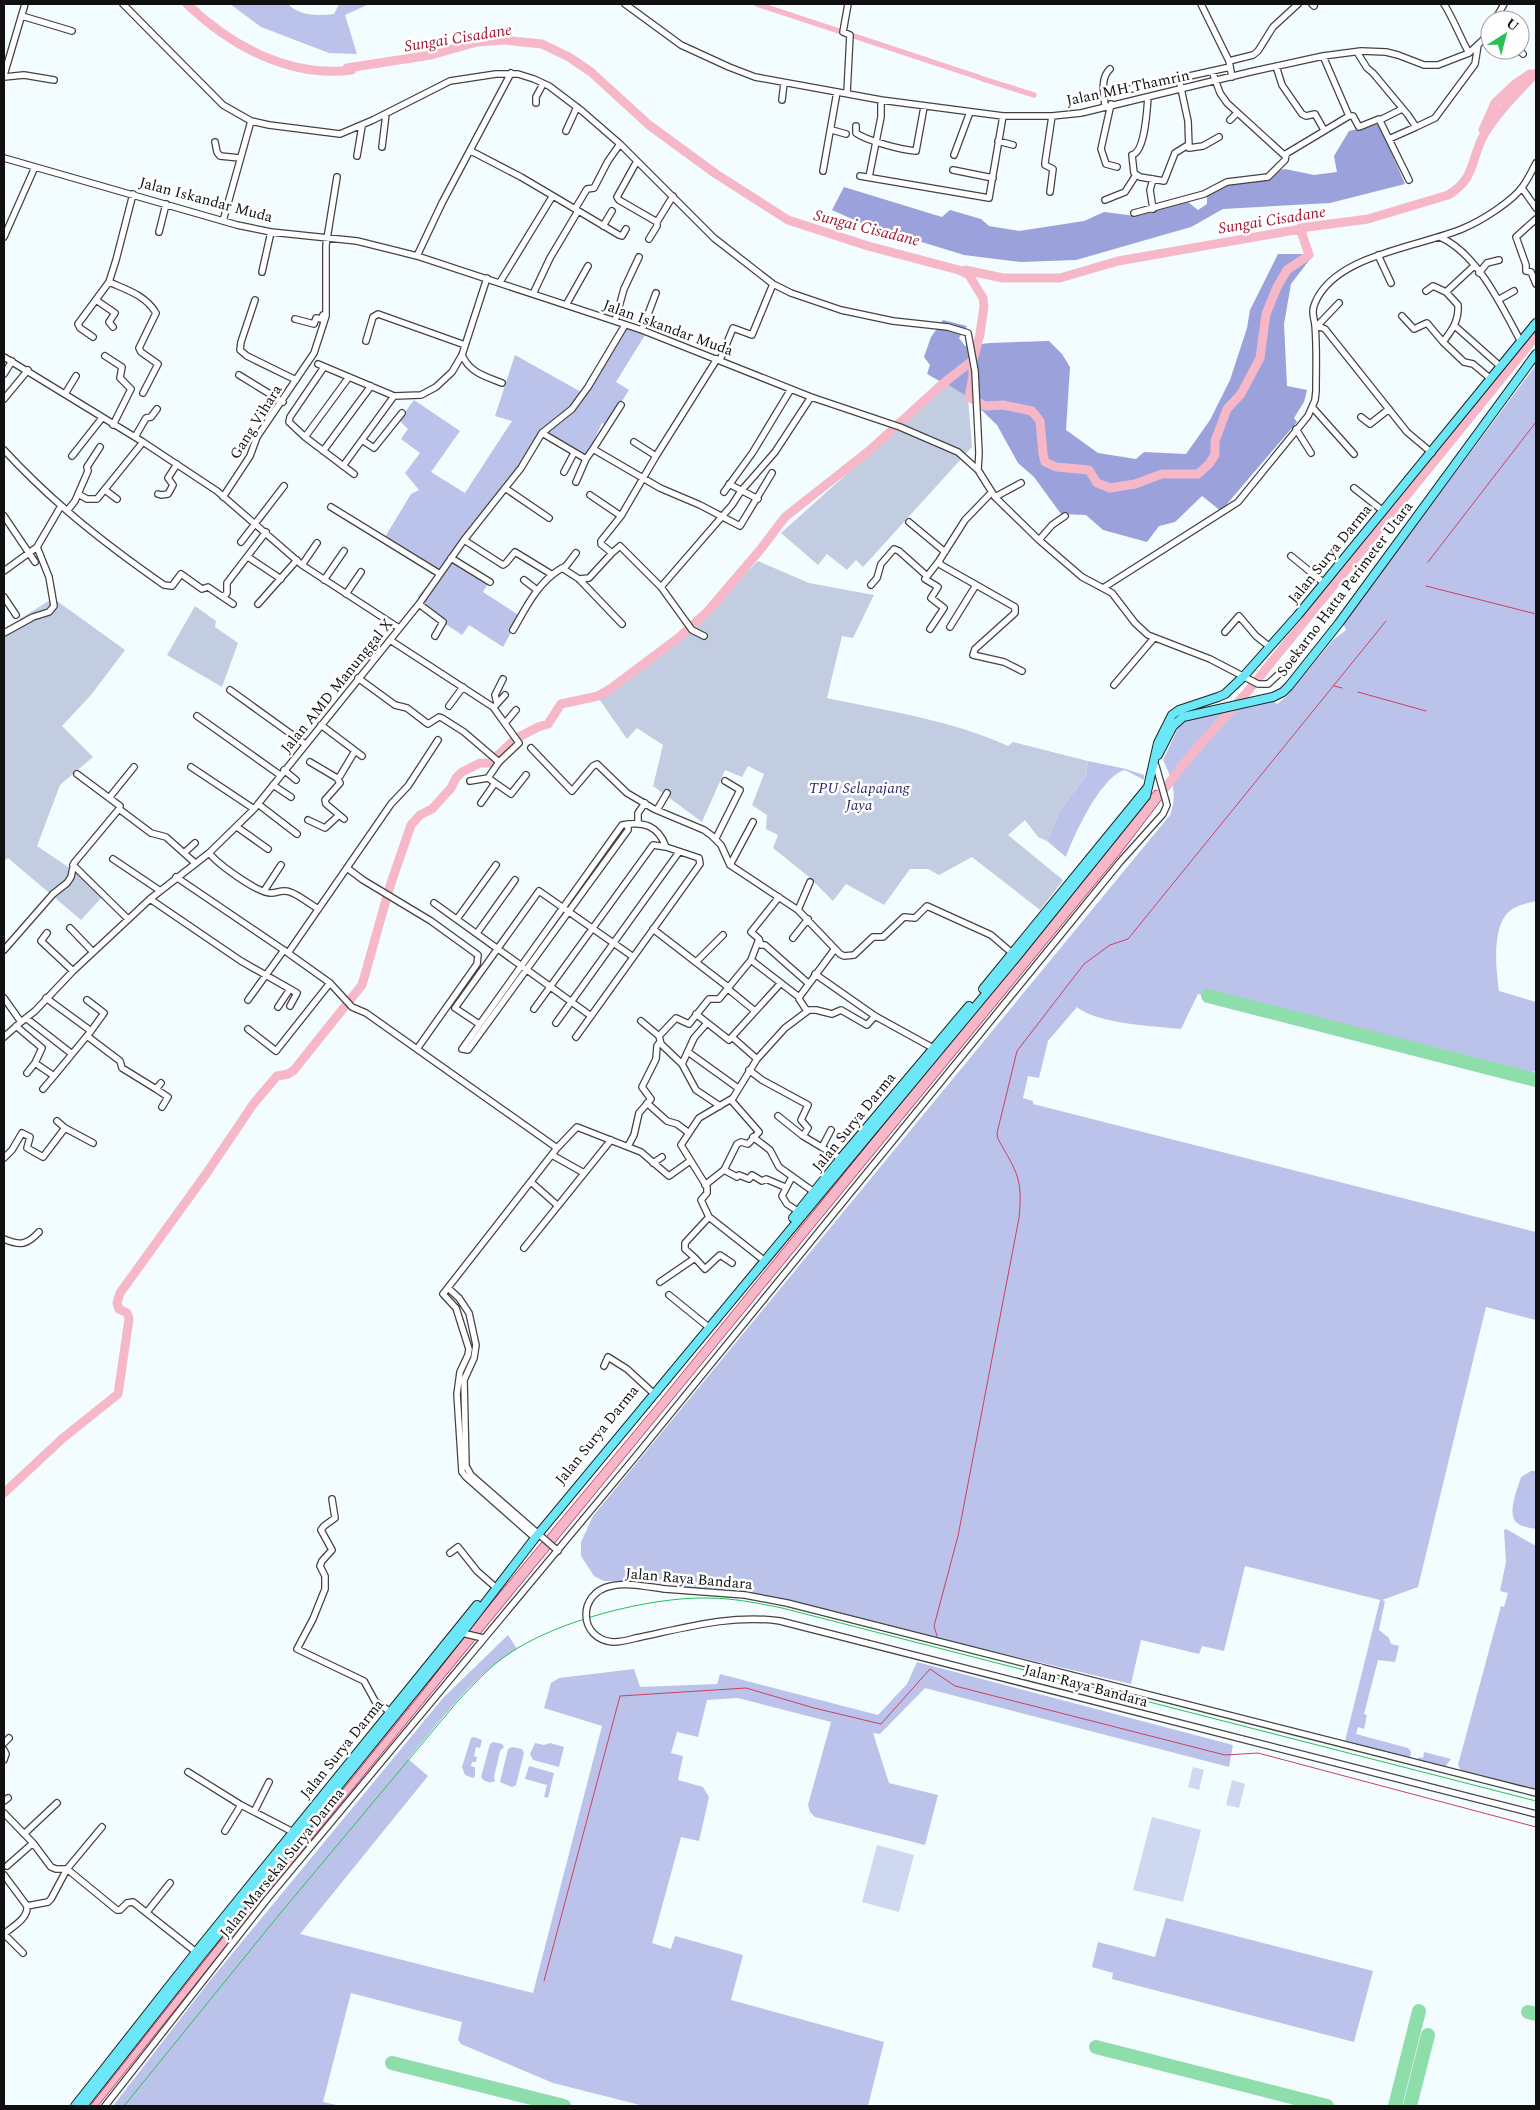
<svg xmlns="http://www.w3.org/2000/svg" width="1540" height="2110" font-family="Spectral,serif">
<rect width="100%" height="100%" fill="#f3fdff"/>
<path fill="#bcc3ea" d="M230,4H288C299,16 318,16 334,14L339,4H369L345,15L357,54L329,53L261,27Z
M623,327L645,335L616,382L629,390L607,425L602,423L585,459L544,435L519,475L454,559L489,582L483,592L520,616L503,647L469,625L462,635L419,606L418,596L435,576L384,544L385,537L411,494L419,490L405,473L420,453L401,439L408,429L399,420L414,400L460,431L431,472L465,493L512,421L495,416L515,355L583,393Z
M1536,365V901C1528,903 1517,905 1511,910C1491,924 1496,970 1499,991L1536,1002V1071L1521,1074L1512,1073L1198,994L1181,1029C1154,1026 1097,1024 1077,1007L1048,1041L1039,1078L1028,1076L1023,1098L1033,1101V1104L1536,1232V1320L1486,1307L1418,1587L1382,1600L1385,1601L1379,1630L1389,1638L1391,1644L1399,1646L1395,1662L1378,1660L1364,1714L1367,1715L1364,1729L1358,1727L1356,1734L1408,1748L1411,1752L1410,1758L1345,1741L1380,1600L1245,1566L1224,1651L1202,1646L1199,1654L1141,1640L1131,1684L754,1595L681,1587L680,1585L631,1581H604L594,1576L581,1556V1542L593,1516L1170,815C1178,794 1172,779 1163,760L1183,718L1273,701L1277,704L1286,697L1333,640L1346,630L1343,623Z
M1088,761L1126,769L1144,775V780L1125,770C1101,776 1074,835 1066,857L1047,841L1059,812L1086,775Z
M1531,1471H1536V1529C1530,1528 1522,1527 1517,1523C1506,1514 1518,1488 1521,1477Z
M1506,1529L1536,1546V1790L1461,1771L1458,1765L1501,1606L1504,1607L1508,1593L1500,1591L1506,1562L1504,1530Z
M508,1635L517,1649C473,1674 441,1721 408,1759L428,1776L300,1934L533,1993L602,1726L544,1708L551,1683L559,1678L634,1669L640,1687L717,1684L720,1674L878,1715L907,1684L917,1662L1233,1745L1229,1767L925,1688L880,1734L873,1733L889,1783L938,1795L925,1845L815,1817L810,1812L808,1805L831,1722L738,1698L707,1700L698,1737L677,1732L671,1753L683,1756L678,1780L703,1787L709,1797L699,1841L681,1837L652,1943L671,1949L675,1936L743,1955L731,2000L884,2042L868,2106H644L553,2083L461,2044L458,2040L462,2022L351,1993L323,2102L341,2106H113L208,1983L443,1698Z
M474,1737L482,1740L480,1748L476,1747L474,1756L477,1757L476,1762H472L471,1766L475,1767V1776L473,1778L465,1775L462,1767L471,1738Z
M493,1742L502,1744L504,1747L500,1751L494,1777L495,1781C490,1784 483,1781 481,1777L490,1744Z
M535,1743L544,1745L550,1743L564,1747L559,1767L533,1760L530,1754Z
M512,1747L522,1749L524,1753L516,1785L512,1787L500,1782L508,1749Z
M1424,1752L1451,1759L1445,1767L1418,1760L1419,1757L1423,1758Z
M529,1766L554,1773L548,1798L544,1797L547,1785L525,1779Z
M1166,1918L1373,1971L1354,2042L1112,1979L1113,1973L1092,1967L1098,1942L1155,1957Z"/>
<path fill="#9ba1da" d="M1379,124L1405,184L1330,203L1223,209L1191,227L1076,260L1021,262L964,255L863,224L832,210L844,187L942,217L950,210L981,219L989,226L1019,231L1084,221L1104,212L1136,216L1188,202L1198,210L1207,204V193L1238,180L1285,169L1314,175L1337,172L1334,156L1349,131Z
M1278,254H1314L1291,284L1284,324L1287,386L1307,390L1304,402L1294,418L1297,422L1221,511L1202,496L1175,522L1159,526L1147,542L1103,530L1086,515L1061,514L1034,477L1018,463L997,425L968,397L927,374L930,365L924,357L931,337L943,320L967,326L959,338L965,346L990,343L1049,341L1062,354L1070,367L1066,430L1098,453L1136,459L1144,452L1186,454L1210,420L1230,380L1247,328L1250,310Z"/>
<path fill="#c3cde2" d="M947,384L968,397L972,447L863,567L856,560L847,570L827,554L818,565L781,533Z
M758,561L809,583L874,595L853,638L842,636L827,698C888,711 951,720 1008,746L1013,742L1088,761L1086,775L1059,812L1047,841L1038,837L1025,820L1008,835L1063,880L1040,910L972,857L939,875L928,869H910L884,905L846,884L833,901L809,877L773,848L778,835L766,829L767,815L752,805L764,774L748,766L742,777L725,770L702,822L653,786L663,745L637,728L627,739L599,699L641,671L703,616Z
M50,600L57,601L125,650L91,695L62,726L93,757L60,785L37,846L77,873L102,897L81,920L8,858L4,861V629Z
M195,606L216,621L215,627L238,643L222,687L167,655Z"/>
<path fill="#ced8f1" d="M1193,1767L1204,1770L1199,1790L1188,1787Z
M1232,1780L1245,1784L1239,1808L1226,1805Z
M1152,1817L1201,1830L1183,1902L1133,1890Z
M877,1845L914,1855L899,1912L862,1902Z"/>
<path fill="#f6b8c8" stroke="#cd3f61" d="M1155,790L1161,792L1162,799L1120,854L315,1835L98,2106H90L216,1946L417,1698L482,1614L662,1398Z"/>
<g fill="none" stroke-linecap="round" stroke-linejoin="round">
<path stroke="#cd3f61" stroke-width="1" d="M1428,562L1536,422
M1426,586L1536,614
M1334,686L1342,688
M1358,692L1426,711
M937,1636L934,1626L958,1536L1019,1218C1023,1178 1017,1173 998,1139L997,1133L1017,1051L1084,964L1110,945L1128,939L1386,621
M544,1981L620,1696L746,1688L814,1708L881,1724L930,1669L955,1686L1225,1755L1258,1753L1536,1827"/>
<path stroke="#f6b8c8" stroke-width="5.5" d="M757,4L981,78
M983,79L1034,95"/>
<path stroke="#f6b8c8" stroke-width="9" d="M187,4C231,46 289,78 352,70
M347,68L431,55L477,42L504,40L542,44L569,57L591,72L649,125L716,174L788,220L868,246L959,270L969,275L983,298L984,306L980,334L973,360V377L969,397L985,406L1003,405L1032,411L1040,421L1043,454L1045,462L1056,467L1089,470L1097,483L1110,488L1135,484L1162,474H1198L1209,464L1215,455V441L1227,409L1241,394L1260,358L1266,314L1277,287L1287,270L1309,255L1300,228L1368,219L1448,195C1477,178 1470,158 1485,133C1498,111 1519,91 1536,73
M1483,130L1495,103L1515,84L1530,74
M965,270L1003,278H1060L1118,261L1306,228
M1159,796L1190,756L1248,691L1536,336
M4,1493L63,1438L118,1394L129,1319L127,1313L119,1309L117,1303L120,1293L206,1174L254,1103L277,1076L288,1074L294,1070L362,985L390,886L411,825L420,815L432,809L451,788L456,778L462,772L480,763H490L515,739L538,727L548,724L561,704L598,696L610,689L678,638L707,612L760,550L785,517L870,450L940,386L973,360"/>
<path stroke="#8edeab" stroke-width="14" d="M1208,996L1536,1080
M1528,2012L1536,2014
M1096,2047L1327,2106
M392,2063L564,2106
M1395,2106L1419,2011
M1410,2106L1428,2035"/>
<defs>
<path id="minor" d="M123,4L223,105L251,121L269,125L340,134L373,120L450,81L496,74H518L534,79L549,86L582,111L620,144L714,238L773,284L791,293L841,310L893,321L948,327L968,333L975,371L979,453L978,470
M625,4L681,45L729,67L755,77L881,100L1003,116H1052L1081,113L1250,72L1323,56L1361,51L1386,52L1398,55L1424,65H1438L1469,53L1483,40L1490,29
M1201,4L1229,61L1232,77
M1312,4L1314,6
M1444,4C1454,20 1460,37 1469,53
M22,16L72,31
M1495,20L1504,4
M1519,50L1523,54
M1357,52L1367,68L1373,73L1408,115L1416,127L1389,139
M1323,56L1349,116H1353L1359,127L1379,119L1409,180
M1229,61L1253,55L1258,51L1273,27L1298,4
M1276,66L1282,85L1302,114L1306,116L1315,114L1324,130
M1212,71L1220,93L1227,103L1284,155L1349,116
M4,75L25,4
M4,77L24,75L54,80
M1179,79L1188,121L1189,148L1203,146L1219,137
M847,93L850,35L843,32L848,4
M1104,95L1230,67
M1148,97C1147,110 1145,152 1132,155L1134,173L1140,177L1164,181L1175,153L1188,145
M782,100L784,83
M536,103V97L543,84
M1111,104L1101,149L1106,164L1117,167
M1105,106C1104,94 1100,78 1110,69
M1230,120L1237,113
M1380,120L1402,109
M856,126V133C867,141 902,150 916,151L924,107
M1416,127L1435,118L1475,64L1478,45
M832,130L846,134
M566,131L577,107
M998,141L1013,145
M215,142L217,152L220,156L240,158
M382,147L386,114
M471,151L521,177L619,235L622,236L626,229
M954,155L970,112
M357,156L362,126
M4,158L237,225L271,232L357,241L417,256L642,330L811,397L900,427L958,452L978,470L995,497L1039,540L1082,577L1112,593L1135,623L1148,635L1210,659L1258,684H1268L1280,673
M637,161L617,197L619,200L657,222V226L649,239
M953,170L993,178
M823,171L837,92
M860,176L989,198L1003,116
M869,177L881,117V100
M1153,179L1150,190L1153,209
M1522,188L1536,208
M1050,192L1053,169L1045,165V163L1052,116
M1105,200L1125,192L1136,175
M575,209L587,189L594,188L608,161L620,144
M1134,213L1204,194L1227,182L1268,177L1285,160L1286,155
M1536,219L1516,237L1526,265V271L1531,272L1536,284
M223,221L251,121
M657,222L673,196
M603,226L612,211
M159,232L166,204
M4,237L35,167
M1440,237C1478,254 1502,307 1521,342
M1378,255L1391,283
M417,256L442,203L511,73
M262,272L271,232
M1479,273L1487,263L1499,260
M109,282C127,290 145,295 156,313L139,348L141,352L158,364L143,393
M500,282L552,197
M1426,291L1433,286L1446,292L1474,266
M1446,292L1458,305C1459,321 1452,330 1443,342L1464,362L1473,364L1491,379
M533,294L550,258L578,211
M96,300L115,313L109,322L113,327
M255,300L241,342L240,350L247,356L296,380
M1498,300L1514,291
M566,305L588,266
M1402,316L1414,329L1427,323L1443,342
M295,319L314,324L316,318L322,319L323,315
M615,321L624,289L639,257
M1315,325L1325,329L1407,432L1432,453
M1318,325L1339,303
M1455,326L1501,367
M642,330L656,293
M93,337L80,328L78,324L109,282L116,260L133,194
M366,341L373,317L378,314L465,345
M462,355C470,373 485,376 502,383
M105,356L122,367L120,378L131,389L113,425
M4,357L143,442L217,491L302,565L399,628
M720,360L733,328L752,335L773,284
M318,364L394,396L421,395L436,387L452,372L462,355L487,278
M324,367L290,417L289,422L305,437L354,474
M4,374L12,361
M239,375L283,402
M65,394L76,376
M4,399L28,370
M1313,408L1354,454
M1361,417L1370,424L1389,409
M1296,429L1311,453
M542,433L586,459L593,449L660,488L700,505L740,526L772,473
M135,437L146,418L151,417L157,409
M305,437L349,377
M362,440L374,448L402,413
M634,442L656,456
M593,449L621,405
M4,450C54,504 104,543 164,585L172,586L181,574L202,589L208,587L233,604
M323,451L371,386
M72,456L102,418
M343,466L394,396
M564,472L574,453
M576,482L586,459
M729,484L758,499
M505,488L549,518
M1354,488L1383,511
M105,490L117,499
M724,492L753,452L791,389
M991,493L965,520L939,561L941,565L1015,607V613L975,649L973,655L1004,662L1022,671
M78,494L87,499H97L143,442
M158,494L161,495L168,494L173,485L168,478L177,464
M590,495L621,516
M223,497L250,456L257,437L314,353L326,316V245L337,177
M995,497L1021,483
M331,507L440,574
M67,511L75,501L88,471L87,467L100,447
M4,516L35,562
M909,522L945,552
M464,540L503,565L506,563L515,552L551,574
M1039,540L1052,525L1065,516
M241,542L284,486
M612,553L620,546L661,587L692,630L704,636
M1291,556L1324,583
M248,557L281,579
M451,558L490,582
M302,565L317,543
M562,568L566,566L576,553
M4,571L37,547L61,506
M579,579L589,578L612,553L601,544V541L621,516L656,456L717,359
M324,580L344,551
M524,580L537,590
M871,585L877,578L881,564L894,549L899,551L927,576
M661,587L732,505L741,491L775,452L811,397
M1103,588L1238,502L1308,416L1315,400L1316,391C1316,369 1317,347 1315,325C1314,317 1311,312 1315,303C1335,254 1421,247 1464,228C1481,221 1513,201 1523,186C1528,179 1532,171 1536,163
M346,594L361,572
M4,597L16,615
M223,597L227,593V583L266,532
M258,604L297,560
M419,604L443,622L435,636
M950,627L976,585
M930,629L944,608L931,598L938,587L925,579L939,561
M513,630C527,606 538,582 562,568L579,579L622,624
M1225,632L1239,616L1256,636L1270,647
M4,633L33,617L49,612L54,606L49,577L37,547
M358,678L395,705L407,708L428,724L439,717L442,718L464,732L499,762L519,743L493,707L390,640
M1114,685L1154,638
M230,690L305,744
M497,703L495,695L503,679
M449,706L463,687
M495,706L505,695
M197,716L280,775
M506,722L516,710
M321,725L362,756
M531,748L572,791L593,766L597,764L627,793L654,809L704,830L711,835L721,845L730,865L798,910L840,954L844,956L854,955L873,937H883L904,917L915,918L927,906L991,935L1012,953
M310,762L337,778L340,776L355,751
M191,767L254,809
M284,770L296,780
M77,774L120,806L119,809L151,833L166,837L195,863
M337,778L340,783L325,800L326,804L344,819
M488,778L499,762
M470,781L488,778L511,794L526,775
M273,785L291,797
M109,798L134,767
M481,803L495,783
M258,804L297,834
M657,810L667,793
M308,820L325,828L338,816
M638,823V813L645,803
M628,824V830L468,1050L462,1049L622,825C643,821 658,825 666,847
M237,827L268,849
M716,838L740,790L725,781
M185,852L195,843
M209,853C218,864 257,893 271,893C278,893 282,889 290,892C299,895 308,903 317,908
M113,859L159,890
M73,865L128,919
M730,865L753,822
M347,868L363,880L431,921L478,955L477,964L417,1049
M176,877L288,953L330,983L352,1007L366,1013L557,1148
M264,891L281,865
M150,899L241,961L297,993L290,1006
M434,903L591,1016
M798,910L810,882
M457,919L496,865
M70,928L93,952
M653,929L728,987
M47,933L41,941L73,971
M477,933L515,880
M793,938L808,919
M759,939L751,932L779,897
M4,950L53,894L67,883L71,877L74,863L119,809
M288,953L391,804L408,786L438,740
M751,960L799,997
M697,961L723,935
M815,974L875,1016L933,1048
M727,988L755,1011
M4,998L21,1022L4,1037
M46,998L91,1031L54,1076
M87,1000L104,1013L91,1031
M248,1000L284,950
M278,1007L290,989
M534,1009L653,845L666,847L699,858L700,864L576,1037
M807,1011L799,999L800,996L834,950
M696,1014L729,1040L780,984
M26,1018L72,1054
M641,1021L659,1036
M21,1022L35,1011L73,971L150,899L209,853L254,809L419,604L464,540L521,468L542,433L572,409L588,387L625,325
M556,1023L679,852
M479,1024L455,1008L539,891L632,956
M16,1026L42,1048L35,1063L27,1073
M248,1029L276,1051L330,983
M87,1036L120,1061L122,1068L156,1089L161,1083
M732,1037L757,1059
M688,1052L738,1088
M35,1063L54,1076L43,1089
M682,1064L694,1038L707,1023
M749,1070L762,1080L808,1105L801,1120L808,1128L803,1136
M156,1089L168,1097L162,1107
M647,1103L667,1121L677,1124L689,1133
M720,1106L696,1090L682,1064L661,1044L659,1036L676,1018L689,1024L709,999H719L751,960L759,939L761,945H765L808,983
M778,1116L803,1136L843,1160
M57,1121L65,1128L93,1143
M753,1137L770,1150L779,1167L814,1192
M628,1146L634,1135L639,1113L651,1099L642,1087L656,1059L657,1046L660,1042
M822,1147L831,1130
M552,1155L584,1173
M4,1158L12,1150L22,1133L30,1137L27,1148L43,1157L65,1128
M653,1163L662,1157
M724,1170L737,1177L739,1175L749,1179L752,1175L762,1181L766,1179L785,1187
M792,1177L782,1196L787,1204L799,1212
M531,1182L557,1205
M705,1185L724,1170L737,1144L741,1142L748,1144L759,1132L731,1100
M709,1217L761,1258
M4,1239C20,1246 27,1245 39,1232
M524,1248L611,1140
M695,1258L705,1269L720,1255L732,1263
M660,1282L695,1258L685,1249V1243L709,1217L701,1200L707,1193V1187L681,1145L699,1118L733,1098L757,1059L785,1028L809,1010H816L832,1014L841,1010L867,1025L875,1016
M448,1288L459,1298L469,1313L476,1345L474,1358L464,1380L466,1466L471,1475L558,1551
M669,1295L706,1325
M604,1366L608,1357L627,1369L651,1391
M332,1499L335,1518L324,1526L321,1530L332,1550L322,1561L320,1566L325,1576V1589L313,1619L297,1649L364,1681L375,1701L389,1711
M535,1538L466,1477L462,1472L457,1394L460,1372L468,1355L469,1349L456,1308L443,1294L557,1148L577,1127L641,1152L669,1176L690,1161
M450,1553L458,1547L477,1571L493,1585
M665,1589L745,1595L787,1603L1536,1793
M462,1633L483,1638
M636,1638C684,1628 731,1614 780,1621L1536,1814
M4,1743L9,1738
M4,1750L6,1754L4,1760
M188,1772L241,1805
M4,1801L8,1798
M255,1810L269,1782
M4,1813L33,1843L51,1867L56,1869H67
M225,1831L241,1805L293,1832
M24,1834L57,1803
M7,1866L33,1843
M67,1869L117,1910H120L127,1903L133,1902L196,1952
M4,1875L27,1906C28,1919 13,1926 4,1934
M27,1906L48,1902L51,1899L67,1869L102,1827
M147,1912L170,1883
M4,1934L23,1953
M105,2106L268,1898L636,1456L1120,862L1163,814L1167,805L1156,766"/>
<path id="major" d="M1158,755L1173,726L1183,717L1273,697L1283,692L1289,686L1339,623L1536,354
M983,989L1148,787
M793,1218L841,1158L969,1006
M75,2106L196,1952L477,1605
M83,2106L201,1956L462,1633L535,1538L1019,954L1146,796L1158,743L1172,715L1179,710L1218,697L1225,694L1243,677L1298,615L1536,323"/>
</defs>
<use href="#minor" stroke="#434343" stroke-width="8"/>
<use href="#major" stroke="#212121" stroke-width="10"/>
<use href="#minor" stroke="#fff" stroke-width="5.5"/>
<use href="#major" stroke="#6be7f7" stroke-width="8"/>
<path stroke="#28c057" stroke-width="1" d="M124,2106L278,1916L457,1702C473,1685 488,1668 507,1655C555,1621 649,1597 707,1598C733,1598 757,1603 782,1608L1536,1801"/>
<defs>
<path id="minor-bridge" d="M636,1638C629,1640 621,1642 613,1642C578,1639 577,1593 611,1586C627,1582 648,1587 665,1589"/>
</defs>
<use href="#minor-bridge" stroke="#434343" stroke-width="8" stroke-linecap="butt"/>
<use href="#minor-bridge" stroke="#fff" stroke-width="5.5"/>
</g>
<g text-anchor="middle" dominant-baseline="central" stroke-width="5" stroke-linejoin="round" paint-order="stroke">
<g font-size="15" fill="#101010" stroke="#fff">
<text transform="translate(1128 88) rotate(-12)">Jalan MH Thamrin</text>
<text transform="translate(206 200) rotate(15)">Jalan Iskandar Muda</text>
<text transform="translate(668 328) rotate(20)">Jalan Iskandar Muda</text>
<text transform="translate(256 422) rotate(-58)">Gang Vihara</text>
<text transform="translate(1330 554) rotate(-51)">Jalan Surya Darma</text>
<text transform="translate(1345 589) rotate(-53)">Soekarno Hatta Perimeter Utara</text>
<text transform="translate(337 686) rotate(-51)">Jalan AMD Manunggal X</text>
<text transform="translate(854 1122) rotate(-51)">Jalan Surya Darma</text>
<text transform="translate(597 1435) rotate(-51)">Jalan Surya Darma</text>
<text transform="translate(689 1579) rotate(5)">Jalan Raya Bandara</text>
<text transform="translate(1086 1686) rotate(15)">Jalan Raya Bandara</text>
<text transform="translate(342 1749) rotate(-51)">Jalan Surya Darma</text>
<text transform="translate(282 1863) rotate(-51)">Jalan Marsekal Surya Darma</text>
</g>
<g font-size="15" font-style="italic" fill="#2a1f68" stroke="#fff">
<text x="859" y="788">TPU Selapajang<tspan x="859" dy="17">Jaya</tspan></text>
</g>
<g font-size="16" font-style="italic" fill="#a21935" stroke="#fff">
<text transform="translate(458 38) rotate(-9)">Sungai Cisadane</text>
<text transform="translate(1272 220) rotate(-9)">Sungai Cisadane</text>
<text transform="translate(867 228) rotate(14)">Sungai Cisadane</text>
</g>
</g>
<rect width="1540" height="2110" fill="none" stroke="#101010" stroke-width="10"/>
<g transform="translate(1505 35) rotate(36)"><circle r="24" fill="#ffffff" stroke="#9f9f9f"/>
<path d="M0-4L9 19L0 12L-9 19Z" fill="#28c057"/>
<text y="-8" font-size="14" font-weight="bold" text-anchor="middle" fill="#101010">U</text>
</g>
</svg>
